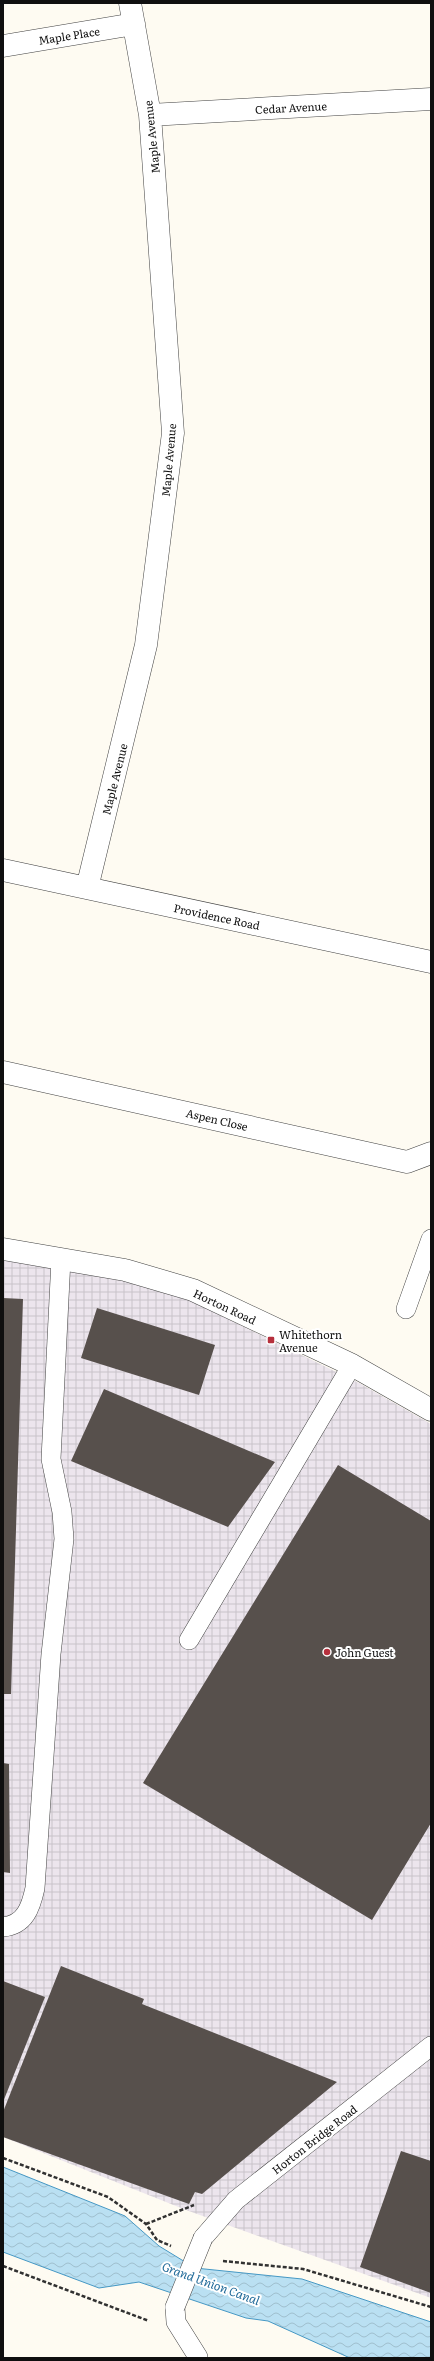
<svg xmlns="http://www.w3.org/2000/svg" width="434" height="2361" font-family="Literata,serif">
<defs>
<pattern id="industrial-grid" width="8" height="8" patternUnits="userSpaceOnUse"><rect width="8" height="8" fill="#ece5ed"/><path d="M0 4h8M4 0v8" fill="none" stroke="#c9c3ca"/></pattern>
<pattern id="water-waves" width="16" height="10" patternUnits="userSpaceOnUse"><rect width="16" height="10" fill="#bae0f2"/><path d="M0 5q4-4 8 0t8 0" fill="none" stroke="#9fbfce"/></pattern>
</defs>
<rect width="100%" height="100%" fill="#fefbf2"/>
<path fill="url(#industrial-grid)" d="M3,1256L80,1268L187,1299L359,1383L431,1424V2298L186,2210L3,2137Z"/>
<path fill="url(#water-waves)" stroke="#4698c4" d="M3,2167L125,2216L159,2246L195,2268L302,2279L431,2322V2358H350L268,2321L246,2318L139,2282L99,2288L3,2252Z"/>
<path fill="#57504c" d="M3,1298L23,1299L11,1694H3Z
M97,1308L215,1345L199,1395L81,1358Z
M104,1389L275,1462L228,1527L71,1461Z
M338,1465L431,1521V1823L372,1920L143,1783Z
M3,1763L9,1764L10,1873L3,1872Z
M61,1966L144,1999L142,2004L337,2082L202,2194L195,2192L189,2204L3,2137V2112Z
M3,1981L45,1997L3,2102Z
M401,2151L431,2161V2293L360,2267Z"/>
<g fill="none" stroke-linecap="round" stroke-linejoin="round">
<defs>
<path id="service" d="M406,1309L431,1239
M189,1640L352,1365
M3,1927C25,1925 31,1907 35,1888L51,1654L64,1539L62,1512L51,1459L61,1259
M203,2238L236,2200L431,2046
M175,2307L176,2322L198,2357"/>
<path id="minor" d="M3,46L134,24
M150,115L431,99
M3,870L431,962
M87,888L146,645L173,433L150,115L130,3
M3,1072L407,1162L431,1153"/>
<path id="tertiary" d="M3,1249L125,1270L193,1290L352,1365L431,1410"/>
</defs>
<use href="#service" stroke="#424242" stroke-width="20"/>
<use href="#minor" stroke="#424242" stroke-width="23"/>
<use href="#tertiary" stroke="#424242" stroke-width="23"/>
<path stroke="#313131" stroke-width="2.5" stroke-dasharray="4 2" stroke-linecap="butt" d="M3,2158L108,2197L146,2224L157,2240L171,2246
M146,2224L194,2205
M223,2261L303,2269L431,2307
M3,2266L149,2321"/>
<use href="#service" stroke="#fff" stroke-width="19"/>
<use href="#minor" stroke="#fff" stroke-width="22"/>
<use href="#tertiary" stroke="#fff" stroke-width="22"/>
<defs>
<path id="service-bridge" d="M175,2307L203,2238"/>
</defs>
<use href="#service-bridge" stroke="#424242" stroke-width="20" stroke-linecap="butt"/>
<use href="#service-bridge" stroke="#fff" stroke-width="19"/>
</g>
<g fill="#b6303d" stroke="#fff" stroke-width="1.5">
<rect x="267" y="1336" width="8" height="8" rx="2"/>
<circle cx="327" cy="1652" r="4"/>
</g>
<g text-anchor="middle" dominant-baseline="central" stroke-width="4" stroke-linejoin="round" paint-order="stroke">
<g font-size="11" fill="#0f0f0f" stroke="#fff">
<text transform="translate(69 35) rotate(-9)">Maple Place</text>
<text transform="translate(291 107) rotate(-3)">Cedar Avenue</text>
<text transform="translate(151 137) rotate(-96)">Maple Avenue</text>
<text transform="translate(168 460) rotate(-85)">Maple Avenue</text>
<text transform="translate(114 779) rotate(-76)">Maple Avenue</text>
<text transform="translate(217 916) rotate(12)">Providence Road</text>
<text transform="translate(217 1119) rotate(13)">Aspen Close</text>
<text transform="translate(225 1306) rotate(25)">Horton Road</text>
<text transform="translate(314 2139) rotate(-38)">Horton Bridge Road</text>
</g>
<g font-size="11" fill="#0f0f0f" stroke="#fff" text-anchor="start">
<text x="279" y="1334">Whitethorn<tspan x="279" dy="13">Avenue</tspan></text>
<text x="335" y="1652">John Guest</text>
</g>
<g font-size="12" font-style="italic" fill="#206a99" stroke="#fff">
<text transform="translate(211 2283) rotate(20)">Grand Union Canal</text>
</g>
</g>
<rect width="434" height="2361" fill="none" stroke="#0f0f0f" stroke-width="8"/>
</svg>
